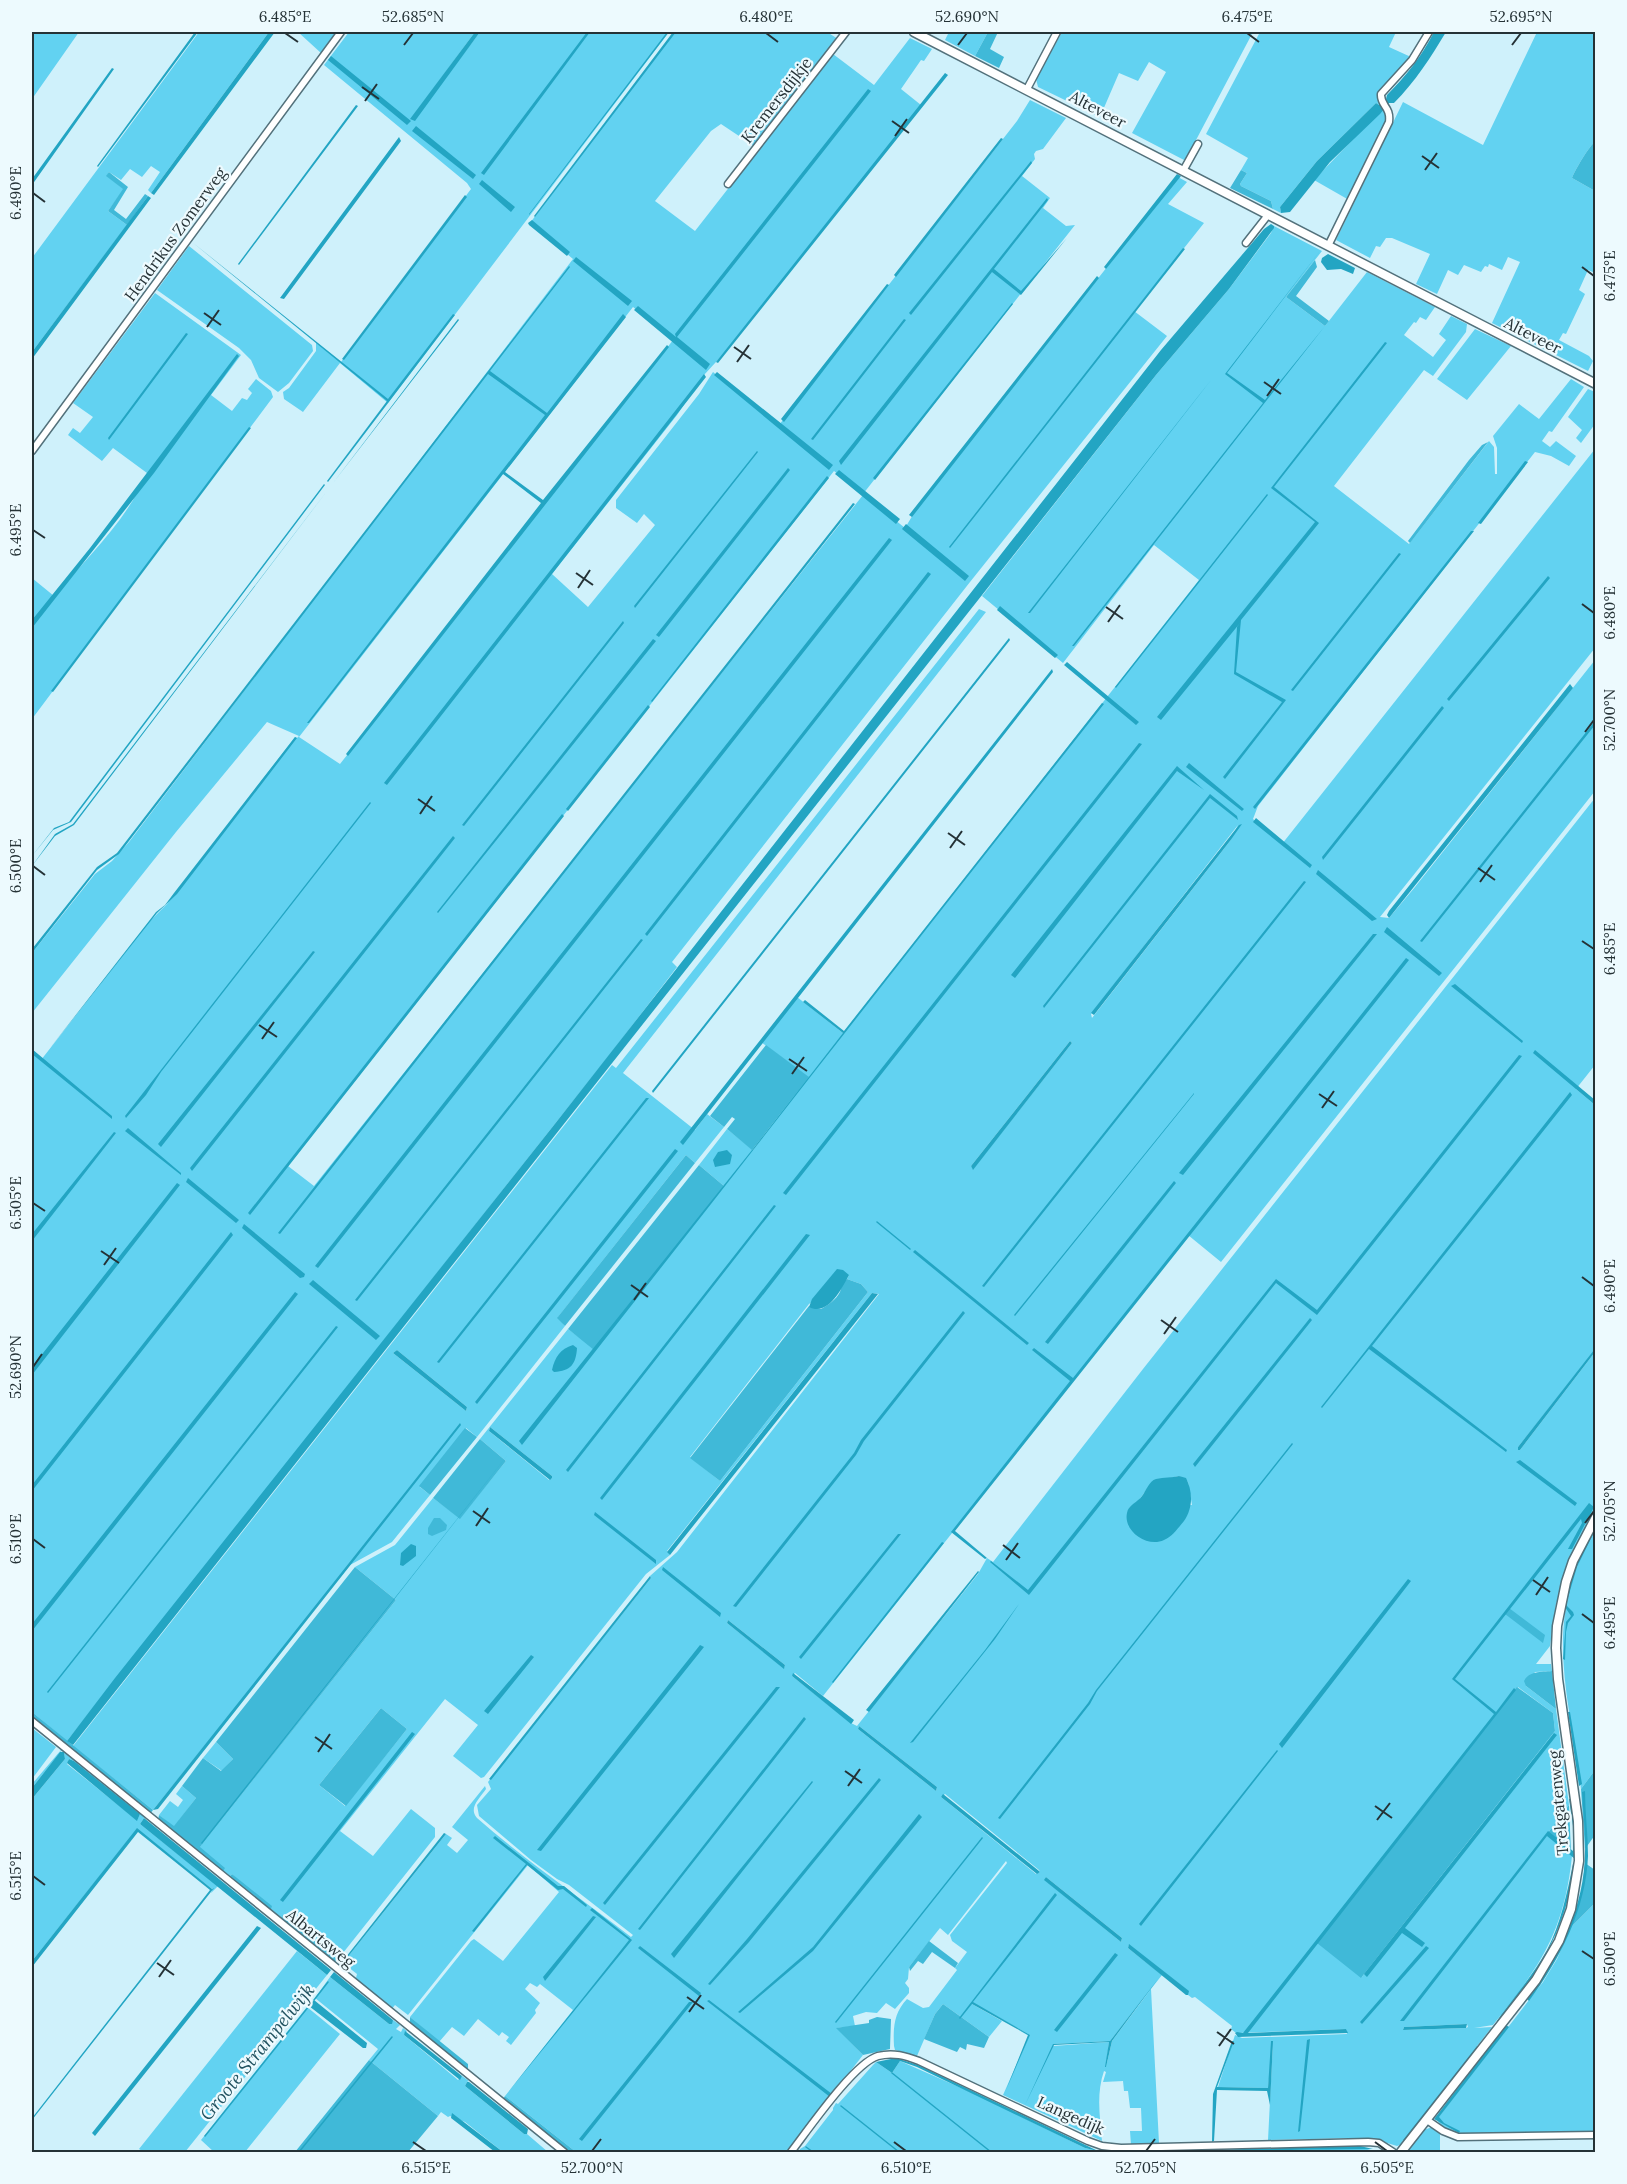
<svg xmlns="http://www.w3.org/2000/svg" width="1627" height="2184" font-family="Lora,serif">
<rect width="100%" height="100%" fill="#cff1fb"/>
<path fill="#62d2f1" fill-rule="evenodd" d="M32,32H79L32,99Z
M199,32H269L151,193L148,190L160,172L151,166L142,177L130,169L121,180L109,172L107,176L124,189L108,211L127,225L32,352V258Z
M298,32H337L321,53Z
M349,32H475L411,119L424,106L480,32H669L388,403L340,363L303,412L284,399L283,392L289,388L316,351V342L341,362L471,189L467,183L324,65Z
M674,32H827L838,39L754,146L721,124L711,131L655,201L695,231L833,54L874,85L910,38L932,49L924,61L921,60L901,89L921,105L727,350L704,375L677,415L552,574L588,607L655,525L644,514L637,523L616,508V500L699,394L713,372L779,425L1017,121L1030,100L1066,118L1043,149L1036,151L1034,154L1035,159L1022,176L1050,198L1043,208L1066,226L1075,225L863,494L905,528L917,508L1178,177L1187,182L1168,204L1204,223L1134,311L1167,336L970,582L672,962L677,967L611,1053L67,1741L32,1712V1052L41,1060L149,922L167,904L295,737L297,738L299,736L267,722L176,832L32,1013V953L95,874L112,861L129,842L573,259L530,223ZM633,307L673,340L654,365L340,764L299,737ZM834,471L863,495L314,1186L288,1166Z
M949,32H988L975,56L945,40Z
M1062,32H1253L1186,159L1184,160L1132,133L1166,72L1149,62L1138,81L1119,73L1100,117L1038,87L1036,79Z
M1260,32H1396L1389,47L1411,57L1380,93L1378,99L1381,104L1379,105L1376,103L1317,161L1280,207L1281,213L1273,209L1271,201L1241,186L1240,184L1247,173L1241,170L1248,158L1206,134Z
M1537,32H1595V142C1589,146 1575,170 1572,178L1595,191V273L1588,270L1579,290L1585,294L1566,334L1563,333L1559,340L1589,356L1593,361L1588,371L1492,323L1520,262L1508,257L1502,270L1489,264L1488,267L1485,266L1481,272L1464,265L1458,275L1448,270L1437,294L1416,284L1430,254L1392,238H1386L1380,247L1376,246L1370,258L1336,240L1403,102L1483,145Z
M1384,107L1386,111V124L1349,200L1314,180Z
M1274,226L1322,251L1286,297L1325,326L1367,272L1435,307L1426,320L1420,317L1416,323L1414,322L1404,335L1433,357L1446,340L1439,334L1451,316L1467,324L1466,332L1433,376L1424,370L1334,486L1409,544L1489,441L1494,447L1495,474H1497V448L1493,436L1519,404L1539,419L1571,379L1584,387L1552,432L1549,431L1542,441L1550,447L1556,441L1576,456L1569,466L1551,456L1535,452L1258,806L1253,819L1282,844L1595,449V648L1380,917L1389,918L1415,887L1595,660V791L1221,1262L1188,1235L823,1696L795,1673L792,1676L851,1723L857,1726L978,1574L987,1558L993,1562L1143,1369L1595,798V1065L1576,1089L1595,1105V1352L1594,1351L1518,1447V1450H1520L1595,1352V1513L1575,1547L1556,1604L1550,1646L1536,1664H1551L1552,1671L1535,1672L1526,1686L1556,1709L1569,1805L1547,1834L1572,1856C1564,1933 1540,1966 1493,2025L1474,2028L1492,2027L1400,2145L1397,2146L1374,2139L1354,2138L1268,2140L1273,2042L1268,2088L1218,2087L1235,2035L1242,2038L1347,2034L1346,2029L1236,2033L1231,2029L1232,2026L1195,1997L1192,1998L1188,1995V1991L1129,1945L1128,1948L1162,1975L1110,2041L1053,2044V2046L1109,2042L1106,2067L1112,2041L1151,1989L1159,2143L1131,2145L1130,2131H1142L1141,2108H1130L1128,2091H1124L1123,2081L1103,2082L1106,2072L1104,2071C1096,2094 1100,2117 1102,2141L1003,2095L1029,2036L1017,2029L1030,2035L973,2003L972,2004L1002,2021L989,2037L943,2004L935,2014L917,2056L895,2050L894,2046C893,2027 894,2013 907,1999L923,2008L929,2007L957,1970L955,1968L967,1952L952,1941L950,1935L1007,1863L1006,1861L948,1935L940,1928L909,1967L908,1979L905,1983L909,1988V1993L895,2009L886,2003L877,2013L866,2012L853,2016L855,2026L837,2028L863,2055L787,2152H576L505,2096L573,2010L540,1984L537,1987L530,1983L525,1989L540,2003L535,2010L536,2013L511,2045L506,2041L509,2037L502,2032L499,2036L478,2019L464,2036L452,2027L439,2042L410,2017L471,1941L474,1939L503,1961L559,1892L528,1865L408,2015L395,2005L391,2010L355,1982L357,1974L343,1963L446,1834L452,1838L447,1845L457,1853L468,1840L452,1827L485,1786L486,1789C480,1798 468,1808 477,1818C526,1861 580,1897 631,1937L633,1935L569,1885L557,1879L531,1860L479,1816L477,1805L491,1789L488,1782L651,1578L650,1576L677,1552L879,1294L872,1293L667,1551L670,1555L646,1574L484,1777L481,1778L453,1756L478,1725L445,1699L340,1831L373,1856L411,1809L435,1828V1837L339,1958L336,1960V1957L284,1915L280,1920L232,1874L228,1878L199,1848L396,1600L355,1567L395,1545L433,1498L460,1518L506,1461L480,1439L568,1329L580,1338L724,1186L699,1165L727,1129L753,1150L808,1077L761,1042L797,997L843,1033L1199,580L1154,545L1063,663L982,596L1156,375L1229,289L1271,233ZM1238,825L1230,841L1092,1018L1091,1014ZM1070,1041L1072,1043L973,1169L971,1166ZM849,1275L847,1279L861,1284L868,1292L720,1481L690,1457L809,1304ZM490,1427L552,1476V1478L549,1480L489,1431ZM1179,1476L1188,1482L1192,1505L1129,1508L1139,1500L1152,1482ZM728,1620L785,1665L784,1668L727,1623ZM1518,1687L1553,1713L1555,1731L1361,1978L1501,1708ZM381,1708L407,1729L345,1806L319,1785ZM859,1726L937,1787L936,1791L858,1729ZM945,1794L1039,1870L1040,1872L1036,1874L941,1797ZM1046,1877L1122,1938L1121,1942L1045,1880ZM1467,2024L1468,2027L1466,2028L1403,2030L1404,2027Z
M189,246L312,345L313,351L289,383L278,392L259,378L251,360L239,348L157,290Z
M155,293L241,355L211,395L232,411L242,398L247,400L252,393L248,389L256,379L271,391L273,397L32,719V578L54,596C87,558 128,519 147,473L113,448L102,461L68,435L73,428L80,433L93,417L73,403Z
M1475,329L1511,346L1467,400L1437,379Z
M1588,389L1595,392V424L1581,443L1576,438L1582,430L1568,417Z
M979,609L986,612L623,1073L695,1130L707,1114L724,1127L695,1163L686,1155L558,1317L565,1326L477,1437L466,1428L420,1487L430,1495L392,1542L350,1565L153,1810L73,1746L612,1065L616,1068ZM397,1350L467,1407L466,1411L393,1353Z
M1595,1530V1770L1581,1789C1569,1693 1541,1621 1595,1530Z
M32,1728L56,1747L32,1779Z
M216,1742L233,1759L222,1771L203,1758Z
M61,1750L65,1751L143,1814L144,1818L140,1824L218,1886L211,1893L213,1888L212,1889L137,1829L32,1961V1799L65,1759L64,1752L61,1751L32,1788V1784ZM69,1759L74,1761L140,1814L137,1820L67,1764Z
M182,1786L196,1798L174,1827L159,1815L170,1801L178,1807L183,1800L176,1794Z
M1595,1903V2132L1462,2134C1453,2133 1440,2128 1437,2119L1543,1982L1557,1959L1571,1927Z
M297,1951L327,1975L185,2152H144L139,2149Z
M330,1977L389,2024L393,2020L400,2025L396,2029L401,2032L403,2028L407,2031L404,2035L458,2080L462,2076L469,2081L467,2082L465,2086L524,2134H527L548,2152H503L465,2122L450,2116L448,2117L441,2112L438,2116L369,2060L378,2049L315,1998Z
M307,2007L340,2034L245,2152H214L201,2140Z
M900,2061L977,2095L1085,2148L1103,2152H799L800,2149L805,2146L833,2110V2108L836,2103L838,2104L873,2065L876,2062L892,2073Z
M1432,2127L1440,2132V2151L1405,2152L1424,2130Z
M1352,2148L1367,2149L1378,2152H1250Z"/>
<path fill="#40b9d8" d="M988,32H998L990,49L1004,57L999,68L975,56Z
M1595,142H1596L1595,191L1572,178C1575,170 1589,146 1595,142Z
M1241,170L1247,173L1240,184L1241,186L1271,201L1273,209L1230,188Z
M109,172L128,187L114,210L126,219L145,194L148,196L127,225L108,211L123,189L106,176Z
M1315,260L1317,267L1296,296L1329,321L1325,326L1286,297Z
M1488,442L1410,543L1408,541L1469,460L1482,445Z
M766,1045L809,1077L752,1150L727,1129L735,1119L732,1117L724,1127L710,1116Z
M686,1155L695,1163L565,1326L557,1318Z
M699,1165L724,1186L594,1350L568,1329Z
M847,1279L861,1284L868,1292L720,1481L690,1458L809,1306L810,1307L821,1309C828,1305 836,1300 840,1292C842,1286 842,1283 847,1279Z
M465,1428L477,1437L430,1495L419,1486Z
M480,1439L506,1461L460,1519L433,1498Z
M434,1518H440L447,1525L446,1530L432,1536L428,1534V1528Z
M355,1567L396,1600L200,1847L225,1868L222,1873L158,1821L159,1815L174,1826L196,1798L182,1786L203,1758L221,1771L233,1759L216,1742Z
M1509,1608L1545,1635L1543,1643L1505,1614Z
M1552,1671L1556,1709L1526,1686L1524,1681C1529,1671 1541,1672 1552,1671Z
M1517,1687L1553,1713L1555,1731L1361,1978L1317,1943Z
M381,1708L407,1729L346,1806L319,1785Z
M32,1712L153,1810L150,1814L32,1718Z
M1595,1770V1835L1585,1849L1581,1789Z
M1569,1805L1571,1853L1547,1834Z
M1585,1863L1595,1870V1903L1571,1927L1582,1891Z
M232,1874L272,1906L270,1912L228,1878Z
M283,1915L336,1958L335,1965L280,1920Z
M929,1941L958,1963L955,1968L932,1952L923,1964L918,1961L910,1971L909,1967Z
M943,2004L989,2037L984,2048L967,2044L966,2050L960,2047L957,2052L924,2039L935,2014Z
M410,2017L468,2064V2070L467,2071L410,2026Z
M877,2017L891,2019L890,2049L863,2055L836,2028L869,2023V2020Z
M369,2060L438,2116L408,2152H295Z
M505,2096L576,2152H567L502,2101Z"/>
<path fill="#23a5c3" d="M195,32H198L98,167L97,166Z
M269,32H275L154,195L151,193Z
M475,32H480L415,121L410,119Z
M587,32H590L484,175L481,173Z
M667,32H669L529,215V214Z
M673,32H676L535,217L534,216Z
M1434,32H1446C1431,57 1415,82 1394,103H1389L1380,114L1330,162L1290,212L1281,213L1280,207L1317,161L1376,103L1379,105L1386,99L1387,95C1406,76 1422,56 1434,32Z
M331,56L411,121L407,125L328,60Z
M112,68L114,69L32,185V179Z
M945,73L948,75L718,363L716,362Z
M868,89L871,91L677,337L710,364L706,370L634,310L638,306L676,337L675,334Z
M356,105L358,106L239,265L238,264Z
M416,126L476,175L473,179L412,131Z
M399,137L401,141L284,299L280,298Z
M1001,138L1003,139L896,277L894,275Z
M1031,161L1032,163L911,315L909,313Z
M1177,174L1181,176L1106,269L1104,267Z
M482,180L515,207L511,212L479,184Z
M465,195L467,197L344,360L342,359Z
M148,196L151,198L32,359V352Z
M1047,198L1048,200L994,269L1021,291L1067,238L1021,295L992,272L841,465L839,461Z
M532,220L570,252L567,256L529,225L528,223Z
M1271,224L1274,226V228L1229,289L1156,375L73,1745L67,1741L115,1678L554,1125L1161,350L1264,229Z
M192,242L388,399L453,314L455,315L328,482L327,481L387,401Z
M1183,248L1185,249L950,548L949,547Z
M1320,251L1227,373L1265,400L1325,326L1074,646H1072L1263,403L1225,374Z
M1328,254L1355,268L1353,274L1341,269L1327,270L1321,262L1322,258Z
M576,257L632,301L628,306L573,261Z
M569,266L570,267L490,371L547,413L623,314L626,317L505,472L543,500L667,345L669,347L348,756L346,754L541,503L503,474L309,723H307L545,415L488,374L119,854L97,870L32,953V949L97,867L117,853Z
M1097,276L1099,278L912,517L909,515Z
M887,284L889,285L784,422L781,419Z
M1012,303L1013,304L875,480L873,478Z
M458,319L459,320L333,483Z
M904,319L906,320L813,440L811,439Z
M186,333L188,334L109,440L108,438Z
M1385,342L1387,343L1274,487L1319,523L1241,620L1236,672L1286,700L1225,779L1223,777L1282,702L1234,674L1237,627L1240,623L1161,720L1157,717L1315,522L1271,488Z
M237,354L239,356L154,473L32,628V620L90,548Z
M717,372L833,465L829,470L714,375Z
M704,374L706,377L387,785L384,783Z
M1211,380L1030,613H1028L1196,399Z
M249,427L251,428L53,692L51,691Z
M757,451L758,452L635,608L634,606Z
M1525,461L1528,462L1481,524L1478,523Z
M788,468L790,470L659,637L656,635Z
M839,470L900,519L896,524L835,474Z
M827,476L829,478L652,702L651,701Z
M324,484L325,485L71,822L53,830L32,856L54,828L69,822Z
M327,491L74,825L55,836L32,866L55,834L73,824Z
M1267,494L1268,495L1116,688L1115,687Z
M853,503L855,504L280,1234L278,1233Z
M906,524L969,576L965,581L902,529Z
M1471,531H1474L1255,809L1253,807Z
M889,538L892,540L318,1268L315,1266Z
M1399,553L1401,554L1293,691L1291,690Z
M928,572L931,574L647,936L645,934Z
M1548,576L1550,578L1449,701L1447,699Z
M1000,606L1058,655L1055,658L997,610Z
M623,621L624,623L464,826L462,825Z
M1009,638L1010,640L653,1093L652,1091Z
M653,639L656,641L438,913L437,912Z
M1067,662L1139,722L1136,725L1064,665Z
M1052,669L1053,672L683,1145L680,1142Z
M1570,684L1573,688L1389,918L1387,915L1389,911Z
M1102,703L1104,704C909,950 716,1198 522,1445L519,1441L752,1150L843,1033L803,1002L805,1000L844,1031Z
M648,705L650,707L568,811L566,809Z
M1442,706L1444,708L1323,860L1322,857Z
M1595,721V725L1422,942L1420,941Z
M295,737L297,738L177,894L157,913L50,1048L156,912L165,905L174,893Z
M1139,743L1142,744L786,1195L783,1193Z
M1189,763L1244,809L1242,811L1186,767Z
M1177,766L1204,790L1177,771L1015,978L1011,975Z
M1210,794L1237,816L1238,820L1210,798L1044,1008L1043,1006Z
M370,802L371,803L161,1072L146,1095L126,1118L125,1116Z
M562,814L564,816L250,1215L248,1213Z
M1256,818L1312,865L1310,868L1253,822Z
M1242,824L1230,841L1094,1015L1091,1013L1239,825Z
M453,836L455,838L192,1171L190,1168Z
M1318,870L1377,919L1372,921L1316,874Z
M1304,881L1306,882L984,1287L982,1286Z
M1387,927L1442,973L1439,976L1384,932Z
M1373,934H1377L1183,1175L1179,1173Z
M641,939L643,940L357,1301L355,1300Z
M313,951L315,952L161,1147L158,1144Z
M1406,958L1409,960L955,1531L987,1558L985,1559L951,1532L1070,1381L1032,1350L1034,1348L1073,1378Z
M1455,984L1523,1041L1522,1043L1451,986Z
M1070,1041L1072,1043L973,1170L971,1166Z
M32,1049L112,1116V1119L32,1054Z
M1535,1050L1595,1100V1105L1533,1053Z
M1519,1055L1522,1056L1317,1315L1276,1283L1029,1595L990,1562L991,1561L1028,1590L1276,1279L1317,1310Z
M1570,1092L1572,1095L1372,1346L1507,1450L1506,1452L1369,1349L1322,1408L1321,1407Z
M1194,1093V1094L1015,1316L1014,1315Z
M646,1098H649L439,1363L437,1362Z
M128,1128L181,1173V1175L125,1131Z
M114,1132L116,1133L32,1241V1234Z
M675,1149L678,1151L477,1404L475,1402Z
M727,1150L732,1155L730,1164L715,1167L713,1160L718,1152Z
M188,1178L239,1220L236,1223L186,1182Z
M1174,1181L1176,1183L1048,1344L1045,1342Z
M177,1183L180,1185L32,1375V1367Z
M774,1205L776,1206L568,1472L566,1470Z
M244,1224L305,1274L304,1277L300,1278L242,1228Z
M231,1232L233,1235L32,1491V1485Z
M806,1234L810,1235L602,1500L600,1498Z
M915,1250L1029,1343L1027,1345L913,1252Z
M837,1269L843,1270L849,1275C842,1288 828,1317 809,1307L812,1299Z
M313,1280L380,1336L376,1340L309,1284Z
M295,1292L298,1294L32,1631V1624Z
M872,1293L878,1294L670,1555L667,1552Z
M963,1311L965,1313L864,1441L856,1455L736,1607L733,1606L854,1453L861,1440Z
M1310,1318L1312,1320L1195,1467L1193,1464Z
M336,1326L338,1327L48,1693L47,1692Z
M573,1345L577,1348C576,1364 571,1371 554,1372L552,1370C555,1357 560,1349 573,1345Z
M397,1350L467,1407L466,1411L393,1353Z
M1594,1350L1595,1352L1520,1450H1518V1447Z
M460,1423L461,1425L158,1809L153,1810Z
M490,1427L552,1476V1478L550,1480L489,1431Z
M1292,1443L1293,1444L1097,1691L1090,1704L1000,1819L998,1818L1088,1703L1096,1690Z
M510,1452L202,1844L201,1843Z
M1520,1460L1577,1503L1575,1506L1516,1462Z
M1179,1476L1186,1478C1193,1492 1193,1508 1184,1521C1178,1528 1172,1537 1164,1540C1147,1548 1123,1531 1127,1513C1128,1505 1138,1502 1142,1496C1146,1491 1149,1481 1156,1479C1164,1477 1172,1478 1179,1476Z
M1589,1503L1594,1507L1572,1549H1568L1582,1523L1581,1519L1455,1679L1496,1712L1514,1688L1516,1690L1248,2033L1346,2029L1348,2033L1238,2037L1235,2033L1237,2032L1243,2033L1494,1714L1452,1679Z
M595,1512L656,1560V1564L594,1515Z
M1595,1525V1530L1577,1567L1567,1601V1606L1573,1612L1574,1615L1568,1623L1566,1632L1565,1660L1563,1659L1566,1622L1571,1616L1565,1607C1572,1574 1579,1554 1595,1525Z
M898,1534H901L801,1659L799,1657Z
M942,1542L944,1543L833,1683L832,1682Z
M411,1544L416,1546V1556L403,1566L400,1565L401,1553Z
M663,1567L721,1613L720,1617L662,1570Z
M978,1571L979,1572L869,1712L866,1710Z
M650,1576L651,1578L491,1780L489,1779Z
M1408,1579L1411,1581L1282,1748L1279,1744Z
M1019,1604L995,1639L913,1742L910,1743L985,1650Z
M728,1620L785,1665L784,1669L727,1623Z
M700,1645L704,1647L541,1851L537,1850Z
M531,1655L534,1657L488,1714L484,1711Z
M793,1673L854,1720L852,1723L851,1724L792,1676Z
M776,1687H780L605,1905L603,1903Z
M1568,1712H1570L1582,1784L1579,1786Z
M804,1717L806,1719L640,1930L638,1929Z
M859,1726L937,1787L936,1791L858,1729Z
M412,1732L415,1734L283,1902L280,1900Z
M1554,1733L1557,1735L1405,1928L1425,1943L1422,1947L1402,1933L1367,1977L1364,1974Z
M1277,1750L1278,1751L1141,1926L1139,1924Z
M60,1752H64L65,1759L32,1799V1788Z
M69,1759L74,1761L140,1814L137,1821L67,1763Z
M879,1778L881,1780L749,1942L710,1985L708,1984L747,1939Z
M812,1781L813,1782L674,1958L671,1954Z
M1585,1791C1585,1813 1588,1834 1588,1856C1586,1909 1560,1959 1529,2001L1527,1999C1559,1957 1585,1906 1585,1852C1586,1832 1583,1812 1582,1792Z
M943,1794L1039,1871L1040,1872L1037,1874L941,1797Z
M1569,1799H1572L1576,1837L1575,1859L1547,1836L1404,2021H1400L1548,1831L1573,1851V1826Z
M919,1814L922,1817L813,1951L740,2013L738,2012L813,1947Z
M144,1818L331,1970L327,1975L140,1824Z
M137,1828L212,1889L214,1888L32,2120V2118L210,1890L138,1832L32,1967V1961Z
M444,1833L446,1834L343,1963L342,1962Z
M495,1836L558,1886H564L587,1905L586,1907L563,1889L558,1890L527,1865L474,1932L472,1931L526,1864L493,1838Z
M982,1837L983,1838L836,2023L835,2022Z
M1573,1864C1575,1872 1572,1885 1569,1895C1556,1947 1530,1982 1498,2023L1497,2021L1501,2015C1517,1994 1534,1973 1547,1950C1561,1923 1567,1893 1573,1864Z
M1046,1877L1122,1938L1121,1942L1044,1880Z
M1055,1893L1057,1895L973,2002L1030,2035L1006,2090L1028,2035L972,2004L960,2019L959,2018Z
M592,1908L632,1940L505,2096L629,1940L590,1910Z
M593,1916L596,1917L545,1981L543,1977Z
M257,1926L261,1928L95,2136L92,2133Z
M1129,1944L1189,1991L1188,1995H1186L1128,1948Z
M640,1946L701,1993L699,1996L638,1948Z
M1426,1946L1429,1948L1362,2024L1360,2022Z
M1115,1953L1118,1955L1057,2032L1054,2030Z
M334,1972L393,2020L392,2024H389L330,1977Z
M1158,1979L1112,2041L1106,2067H1105L1109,2042L1054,2045L1025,2105L1053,2044L1110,2041Z
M314,2000L367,2043L366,2048H363L309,2006Z
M709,2000L832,2094L830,2097L707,2001Z
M689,2002H693L582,2141L579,2139Z
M1467,2024L1466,2028L1403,2030L1404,2027Z
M1506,2025L1509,2027L1439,2117L1444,2123L1460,2131L1459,2133L1434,2119L1438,2114Z
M405,2031L462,2076L460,2080L404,2035Z
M1310,2039L1300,2131L1298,2132L1307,2040Z
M1232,2041H1234L1217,2087L1268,2088L1271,2041H1273L1270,2105L1267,2091L1217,2090L1214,2141L1212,2142L1213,2094Z
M1477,2046L1478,2047L1404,2141L1403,2140Z
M896,2058L918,2065L1098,2151L1085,2148L917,2067L900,2061L892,2073L876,2062Z
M467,2082H469L528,2129L527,2134H524L465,2086Z
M452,2113L503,2152H495L451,2118Z
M1360,2146L1373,2149L1131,2152Z"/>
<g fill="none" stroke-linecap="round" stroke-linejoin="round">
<path stroke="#23a5c3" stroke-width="1.5" d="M877,1222L910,1249
M314,2000L328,1982
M892,2073L991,2152
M841,2106L899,2152
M205,2136L309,2006
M806,2147L813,2152
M299,2152L392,2037"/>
<defs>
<path id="street" d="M1027,89L1057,32
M1183,171L1198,144
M728,184L846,32
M1246,243L1268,215
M1328,246L1389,122C1391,106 1380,106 1381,94L1412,60L1429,32
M32,451L341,32
M32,1721L564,2152
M1427,2120L1443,2131L1458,2137L1596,2135
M791,2152C808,2130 854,2063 878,2056C893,2052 906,2056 919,2061L1088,2141L1102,2146L1121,2148L1368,2142L1379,2143L1393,2152"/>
<path id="secondary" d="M914,32L1596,384
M1401,2152L1536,1980L1559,1941L1571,1909L1579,1861L1578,1821L1558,1679L1556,1648L1557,1626L1566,1582L1573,1561L1596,1517"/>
</defs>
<use href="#street" stroke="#53717b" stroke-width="9"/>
<use href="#secondary" stroke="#53717b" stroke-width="11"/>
<use href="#street" stroke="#fff" stroke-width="6"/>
<use href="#secondary" stroke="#fff" stroke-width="8"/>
</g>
<path fill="none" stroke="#253236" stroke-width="2" d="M285,33L298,42M766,33L778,42M1247,33L1259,42M404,45L413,33M958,45L967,33M1512,45L1521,33M362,87L379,99M365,101L377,84M892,121L909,133M895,136L907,119M1422,156L1439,168M1425,170L1437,153M33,193L45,202M1582,267L1594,276M204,313L221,325M207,327L219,310M734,347L751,359M737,362L749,345M1264,382L1281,394M1267,396L1279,379M33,530L45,538M576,573L593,585M578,588L590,570M1582,604L1594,613M1106,607L1123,619M1108,622L1120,605M1585,732L1594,720M418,799L435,811M420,814L432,796M948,833L965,845M950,848L962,831M33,866L45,875M1478,868L1495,880M1480,882L1492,865M1582,941L1594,949M259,1025L277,1037M262,1039L274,1022M789,1059L807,1071M792,1074L804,1057M1319,1094L1337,1106M1322,1108L1334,1091M33,1203L45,1211M101,1251L119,1263M104,1265L116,1248M1582,1277L1594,1286M631,1285L648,1297M634,1300L646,1283M1161,1320L1178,1332M1164,1334L1176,1317M33,1367L42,1354M473,1511L490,1523M1585,1523L1594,1511M476,1526L488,1508M33,1539L45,1548M1003,1545L1020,1558M1006,1560L1018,1543M1533,1580L1550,1592M1536,1595L1548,1577M1582,1614L1594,1623M315,1737L332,1749M318,1752L330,1734M845,1771L862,1783M848,1786L860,1769M1375,1806L1392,1818M1377,1820L1390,1803M33,1876L45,1885M1582,1951L1594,1959M157,1963L174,1975M159,1977L171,1960M687,1997L704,2009M689,2012L701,1995M1217,2032L1234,2044M1219,2046L1231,2029M413,2142L426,2151M894,2142L906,2151M1375,2142L1387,2151M592,2151L601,2139M1146,2151L1155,2139"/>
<g text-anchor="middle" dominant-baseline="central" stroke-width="4.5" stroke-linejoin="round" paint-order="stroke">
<g font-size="16" fill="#253236" stroke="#edfafe">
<text transform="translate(776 100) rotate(-52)">Kremersdijkje</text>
<text transform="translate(1098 109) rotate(28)">Alteveer</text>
<text transform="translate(175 234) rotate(-54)">Hendrikus Zomerweg</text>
<text transform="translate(1533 335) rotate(27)">Alteveer</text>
<text transform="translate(1558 1803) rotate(-95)">Trekgatenweg</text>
<text transform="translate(321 1938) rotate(39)">Albartsweg</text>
<text transform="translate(1071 2115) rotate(24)">Langedijk</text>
</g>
<g font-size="18" font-style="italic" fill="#235462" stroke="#edfafe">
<text transform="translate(257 2052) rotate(-51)">Groote Strampelwijk</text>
</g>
</g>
<rect width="1627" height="2184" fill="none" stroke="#edfafe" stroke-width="66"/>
<rect x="33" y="33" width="1561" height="2118" fill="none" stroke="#253236" stroke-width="2"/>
<g font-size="15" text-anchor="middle" fill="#253236">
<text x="285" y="22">6.485°E</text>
<text x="413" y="22">52.685°N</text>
<text x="766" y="22">6.480°E</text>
<text x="967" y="22">52.690°N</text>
<text x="1247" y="22">6.475°E</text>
<text x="1521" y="22">52.695°N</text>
<text transform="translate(16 193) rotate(-90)" y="5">6.490°E</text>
<text transform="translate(1610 276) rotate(-90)" y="5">6.475°E</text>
<text transform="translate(16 530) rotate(-90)" y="5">6.495°E</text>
<text transform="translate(1610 613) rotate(-90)" y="5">6.480°E</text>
<text transform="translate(1610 720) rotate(-90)" y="5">52.700°N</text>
<text transform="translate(16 866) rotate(-90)" y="5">6.500°E</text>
<text transform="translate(1610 949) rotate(-90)" y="5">6.485°E</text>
<text transform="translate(16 1203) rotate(-90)" y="5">6.505°E</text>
<text transform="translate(1610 1286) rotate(-90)" y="5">6.490°E</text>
<text transform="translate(16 1367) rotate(-90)" y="5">52.690°N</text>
<text transform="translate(1610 1511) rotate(-90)" y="5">52.705°N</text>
<text transform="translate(16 1539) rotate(-90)" y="5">6.510°E</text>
<text transform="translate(1610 1623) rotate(-90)" y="5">6.495°E</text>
<text transform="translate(16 1876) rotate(-90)" y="5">6.515°E</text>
<text transform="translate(1610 1959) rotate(-90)" y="5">6.500°E</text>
<text x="426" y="2173">6.515°E</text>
<text x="592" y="2173">52.700°N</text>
<text x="906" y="2173">6.510°E</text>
<text x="1146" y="2173">52.705°N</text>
<text x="1387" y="2173">6.505°E</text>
</g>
</svg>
